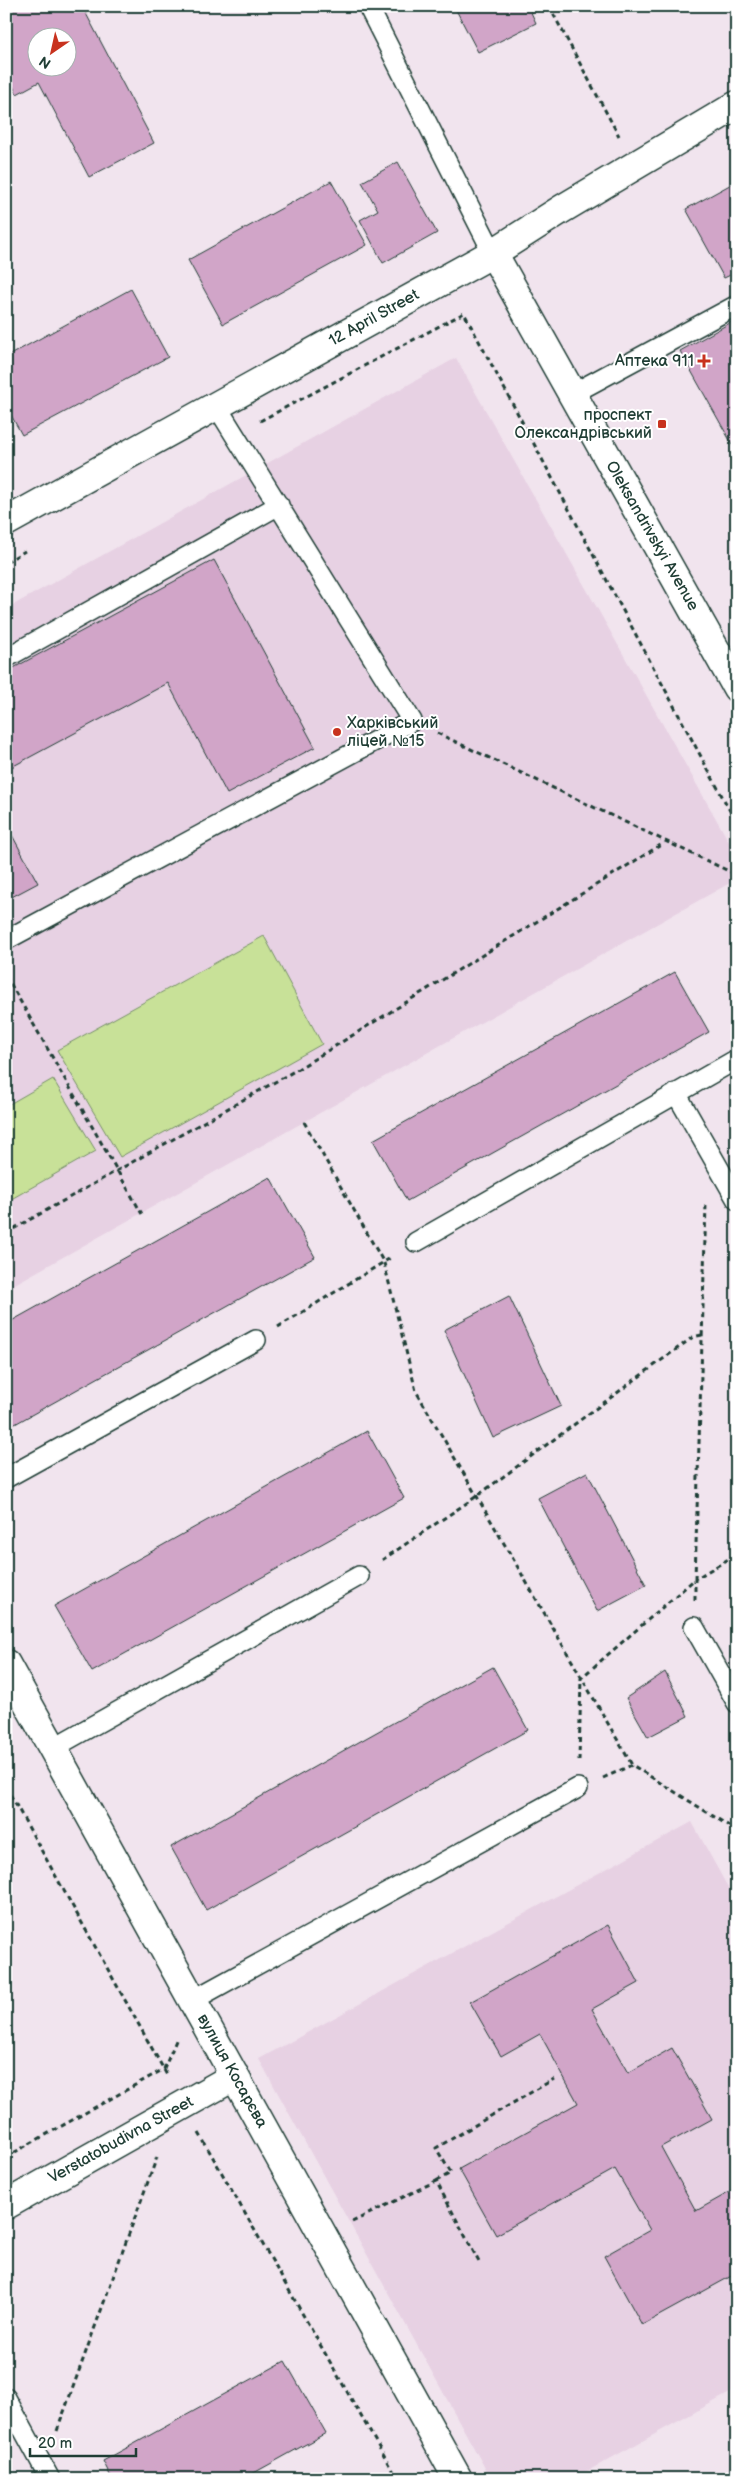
<svg xmlns="http://www.w3.org/2000/svg" width="743" height="2485" font-family="'Balsamiq Sans',sans-serif">
<rect width="100%" height="100%" fill="#f1e4ee"/>
<filter id="ink" filterUnits="userSpaceOnUse"><feTurbulence type="fractalNoise" baseFrequency=".02" numOctaves="2"/><feDisplacementMap in="SourceGraphic" scale="10" xChannelSelector="R" yChannelSelector="G"/><feConvolveMatrix kernelMatrix="1 2 1 2 8 2 1 2 1" color-interpolation-filters="sRGB"/></filter>
<g filter="url(#ink)">
<path fill="#e7d1e3" d="M456,358L737,856V879L6,1289V609Z
M692,1822L737,1904V2389L573,2479H491L259,2059Z"/>
<path fill="#c8e198" stroke="#748f66" d="M264,936L322,1044L120,1157L57,1050Z
M53,1079L96,1151L6,1202V1106Z"/>
<path fill="#d1a5c8" stroke="#1f3d34" fill-rule="evenodd" d="M6,6H82L154,143L89,177L39,82L17,94L6,73V35L11,33L6,25ZM38,38H68V68H38Z
M454,6H528L536,23L478,52Z
M398,162L437,233L383,263L360,220L378,210L362,182Z
M331,181L367,245L223,324L188,260Z
M737,181V272L724,278L686,209Z
M131,289L168,357L22,435L6,406V357Z
M737,319V453L680,351Z
M214,560L315,747L227,794L168,683L6,770V672Z
M6,824L38,883L6,900Z
M675,972L709,1032L407,1201L373,1140Z
M270,1177L315,1257L6,1429V1324Z
M509,1296L561,1406L493,1438L444,1330Z
M367,1431L404,1498L92,1672L54,1606Z
M587,1472L646,1585L597,1611L538,1498Z
M493,1667L528,1730L206,1910L171,1847Z
M665,1672L688,1716L648,1737L626,1698Z
M608,1925L639,1983L592,2009L628,2073L672,2048L712,2119L661,2147L696,2211L737,2188V2273L642,2325L604,2256L650,2230L615,2169L496,2235L459,2169L578,2103L540,2034L501,2056L470,2002Z
M285,2361L326,2433L243,2479H112L103,2461Z"/>
<g fill="none" stroke-linecap="round" stroke-linejoin="round">
<defs>
<path id="service" d="M368,6L493,253
M572,394L737,305
M6,658L279,505
M6,940L412,721L216,405
M676,1093L737,1200
M416,1242L737,1059
M6,1478L256,1340
M694,1627L737,1703
M53,1748L359,1576
M193,2000L578,1788
M6,2398L50,2479"/>
<path id="minor" d="M6,1664L458,2479
M6,2205L235,2076"/>
<path id="tertiary" d="M6,522L493,253L562,209L737,105"/>
<path id="secondary" d="M493,253L737,688"/>
</defs>
<use href="#service" stroke="#1f3d34" stroke-width="22"/>
<use href="#minor" stroke="#1f3d34" stroke-width="31"/>
<use href="#tertiary" stroke="#1f3d34" stroke-width="31"/>
<use href="#secondary" stroke="#1f3d34" stroke-width="31"/>
<path stroke="#1f3d34" stroke-width="3" stroke-dasharray="5 4" stroke-linecap="butt" d="M549,6L619,136
M260,421L464,313L737,824
M6,562L25,551
M437,733L737,875
M6,976L142,1214
M304,1122L384,1263L416,1391L632,1765L737,1831
M6,1233L298,1069L664,843
M278,1327L392,1257
M382,1560L477,1496L693,1337L702,1335
M695,1600V1579L737,1554
M579,1761L581,1678L695,1579L706,1204
M603,1778L632,1765
M6,1787L168,2077
M199,2133L397,2479
M6,2157L164,2069L177,2038
M436,2181L451,2173L436,2148L554,2079
M352,2222L436,2181L480,2264
M57,2431L157,2157"/>
<use href="#service" stroke="#fff" stroke-width="19"/>
<use href="#minor" stroke="#fff" stroke-width="28"/>
<use href="#tertiary" stroke="#fff" stroke-width="28"/>
<use href="#secondary" stroke="#fff" stroke-width="28"/>
</g>
</g>
<g fill="#c8321e" stroke="#fff" stroke-width="2">
<path d="M701.5 353.5h5v5h5v5h-5v5h-5v-5h-5v-5h5z"/>
<rect x="657" y="419" width="10" height="10" rx="2.5"/>
<circle cx="337" cy="732" r="5"/>
</g>
<g text-anchor="middle" dominant-baseline="central" stroke-width="4" stroke-linejoin="round" paint-order="stroke">
<g font-size="16" fill="#1f3d34" stroke="#fff">
<text transform="translate(374 318) rotate(-29)">12 April Street</text>
<text transform="translate(652 536) rotate(60)">Oleksandrivskyi Avenue</text>
<text transform="translate(232 2071) rotate(61)">вулиця Косарєва</text>
<text transform="translate(121 2140) rotate(-29)">Verstatobudivna Street</text>
</g>
<g font-size="16" fill="#1f3d34" stroke="#fff" text-anchor="end">
<text x="694" y="361">Аптека 911</text>
<text x="652" y="415">проспект<tspan x="652" dy="18">Олександрівський</tspan></text>
<text x="347" y="723" text-anchor="start">Харківський<tspan x="347" dy="18">ліцей №15</tspan></text>
</g>
</g>
<rect width="743" height="2485" fill="none" stroke="#fff" stroke-width="25"/>
<rect x="12" y="12" width="718" height="2460" fill="none" stroke="#1f3d34" stroke-width="2" filter="url(#ink)"/>
<g transform="translate(52 52) rotate(214)"><circle r="24" fill="#ffffff" stroke="#a5b1ae"/>
<path d="M0-4L9 19L0 12L-9 19Z" fill="#c8321e"/>
<text y="-8" font-size="14" font-weight="bold" text-anchor="middle" fill="#1f3d34">N</text>
</g>
<path d="M30 2448v8h106v-8" fill="none" stroke="#1f3d34" stroke-width="2.5"/>
<text x="38" y="2448" font-size="15" fill="#1f3d34" stroke="#ffffff" stroke-width="4" paint-order="stroke">20 m</text>
</svg>
